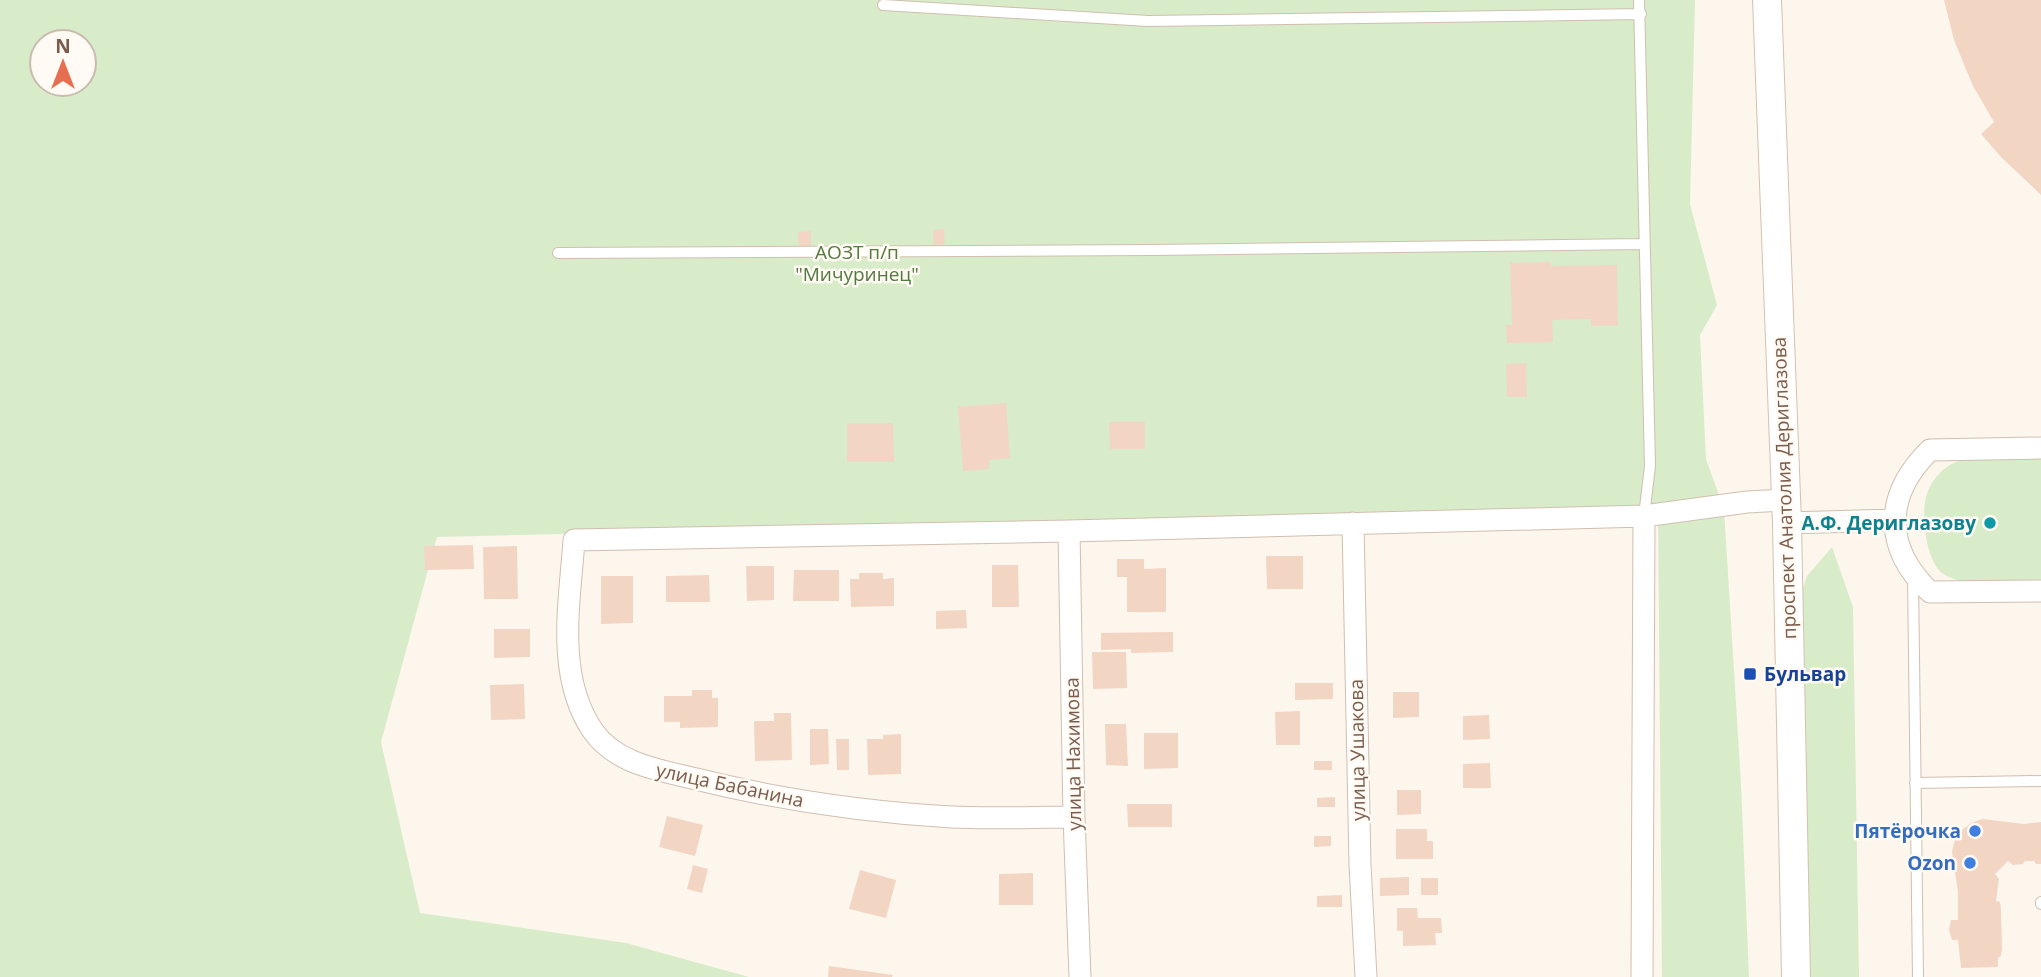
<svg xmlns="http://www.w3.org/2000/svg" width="2041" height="977" font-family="'Open Sans',sans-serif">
<rect width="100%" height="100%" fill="#fdf6ec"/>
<path fill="#d8ecc9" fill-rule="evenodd" d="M0,0H1695L1690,204L1717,305L1700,335L1706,459L1724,509L1741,784L1749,977H1662L1658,508L437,537L381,742L420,913L626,943L749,977H0ZM42,42H84V84H42Z
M2041,459V581C2015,581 1963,589 1942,573C1926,560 1921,516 1926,497C1930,482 1941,468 1956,462C1969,456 2024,459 2041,459Z
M1832,547L1853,607L1859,977H1808L1800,597L1807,576Z"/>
<path fill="#f3d5c3" d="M1944,0H2041V195L2001,157L1981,134L1994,122L1973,86L1954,40Z
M944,229L945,244L934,245L933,230Z
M811,231V246H799L798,232Z
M1551,262V266L1617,265L1618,326H1591V319L1552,320L1553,342L1507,343L1506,325H1512L1510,263Z
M1526,363L1527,397H1507L1506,364Z
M1006,403L1010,458L989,460V469L963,471L958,407Z
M1109,422H1145V449H1110Z
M847,423H893L894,462H847Z
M473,545L474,569L425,570L424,546Z
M517,546L518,599H484L483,547Z
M1266,556H1303V589H1267Z
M1117,559H1144V569L1166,568V612H1127V577H1117Z
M992,565H1018L1019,607H992Z
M746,566H774V600L747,601Z
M794,570H839V601H793Z
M859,573H883V579L894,578V606L851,607L850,579H859Z
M709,575L710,602H666V576Z
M601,576H633V623L601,624Z
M966,610L967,628L936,629V611Z
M494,629H530V657L494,658Z
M1173,632V652L1131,653V649L1101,650V633Z
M1092,652H1126L1127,688L1093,689Z
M1295,683H1333V699L1295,700Z
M524,684L525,719L491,720L490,685Z
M692,690H712V698H718V727L680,728V722H664V696H692Z
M1393,692H1419V717L1393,718Z
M1300,711V745H1276L1275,712Z
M774,713H791L792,760L755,761L754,721H774Z
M1489,715L1490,739L1463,740V716Z
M1105,724H1126L1128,766L1106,765Z
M810,729H828L829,764L810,765Z
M1144,733H1178V768L1144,769Z
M901,734V774L868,775L867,739H883V735Z
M836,739H849V770H837Z
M1314,761H1332V770H1314Z
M1490,763L1491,788H1463V764Z
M1397,790H1421V814L1397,815Z
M1335,797V807H1317V798Z
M1127,804H1172V827H1128Z
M667,816L703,825L695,856L659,847Z
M1982,819L2024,824L2041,822V864H2036L2034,861H2025L2023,864L2013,865L2008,861L1995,874L1999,879L1996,901L2000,902L2001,910L2002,948L2001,956L1998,958V967L1961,968L1958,940H1952L1949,930L1951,920H1958V892L1952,851L1955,840L1962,830L1971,823Z
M1396,829H1427V841H1433V859H1396Z
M1314,836H1331V846L1314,847Z
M693,865L708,869L702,893L687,889Z
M860,870L896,880L886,918L849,909Z
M1033,873V905H999V874Z
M1409,877V895L1380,896V878Z
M1421,878H1438V895H1421Z
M1342,895V907H1317V896Z
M1397,908H1417L1418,918H1441L1442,933H1435L1436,945L1403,946V931H1397Z
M829,966L893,975L892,977H828Z"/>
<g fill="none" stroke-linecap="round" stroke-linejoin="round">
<defs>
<path id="lane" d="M1639,0L1650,466L1644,516
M883,5L1148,21L1641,14
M558,253L1152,250L1644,244
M1913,576L1918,977
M1915,783L2041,781
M2041,902V904"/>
<path id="street" d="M2041,448L1930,450C1884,495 1883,547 1930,592L2041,591
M1353,523L1360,865L1366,977
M1787,523L1895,520
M1069,531L1074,817L1080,977
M1074,817C1033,817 992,819 952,817C865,812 780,800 696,779C659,770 616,764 593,731C555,676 570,601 574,540L1069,531L1644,516L1747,502L1786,500
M1642,977L1644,516"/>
<path id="secondary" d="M1767,0L1787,523L1796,977"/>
</defs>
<use href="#lane" stroke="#d1beb0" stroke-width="12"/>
<use href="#street" stroke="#d1beb0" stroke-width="23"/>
<use href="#secondary" stroke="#d6c0b0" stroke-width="30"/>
<use href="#lane" stroke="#fff" stroke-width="10"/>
<use href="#street" stroke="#fff" stroke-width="21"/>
<use href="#secondary" stroke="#fff" stroke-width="28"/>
</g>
<circle fill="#0f9aa8" stroke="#fffaf3" stroke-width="2.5" cx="1990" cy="523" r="7"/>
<rect fill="#1a4fb4" stroke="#fffaf3" stroke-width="2.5" x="1743" y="667" width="14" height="14" rx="3.5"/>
<g fill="#3f7fe0" stroke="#fffaf3" stroke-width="2.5">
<circle cx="1975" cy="831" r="7"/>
<circle cx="1970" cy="863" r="7"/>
</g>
<g text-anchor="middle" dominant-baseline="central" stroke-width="5" stroke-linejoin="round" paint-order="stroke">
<g font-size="19" fill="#537a41" stroke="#fffaf3">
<text x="857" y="252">АОЗТ п/п<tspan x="857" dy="22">"Мичуринец"</tspan></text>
</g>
<g font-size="19" fill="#7a5c4d" stroke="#fffaf3">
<text transform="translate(1784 488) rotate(-92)">проспект Анатолия Дериглазова</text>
<text transform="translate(1357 750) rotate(-91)">улица Ушакова</text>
<text transform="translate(1073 754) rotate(-91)">улица Нахимова</text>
<text transform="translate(730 785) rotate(12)">улица Бабанина</text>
</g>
<g font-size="19" font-weight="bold" fill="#0d838f" stroke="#fffaf3" text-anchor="end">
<text x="1976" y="523">А.Ф. Дериглазову</text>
</g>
<g font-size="19" font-weight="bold" fill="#164399" stroke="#fffaf3" text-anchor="start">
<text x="1764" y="674">Бульвар</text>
</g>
<g font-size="19" font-weight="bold" fill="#366cbe" stroke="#fffaf3" text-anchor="end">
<text x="1961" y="831">Пятёрочка</text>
<text x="1956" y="863">Ozon</text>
</g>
</g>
<g transform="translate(63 63)"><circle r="33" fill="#fffaf3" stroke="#cabbb1" stroke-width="2"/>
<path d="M0-5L12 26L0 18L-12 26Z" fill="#e76f51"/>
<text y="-10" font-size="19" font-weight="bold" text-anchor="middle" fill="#7a5c4d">N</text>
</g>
</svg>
